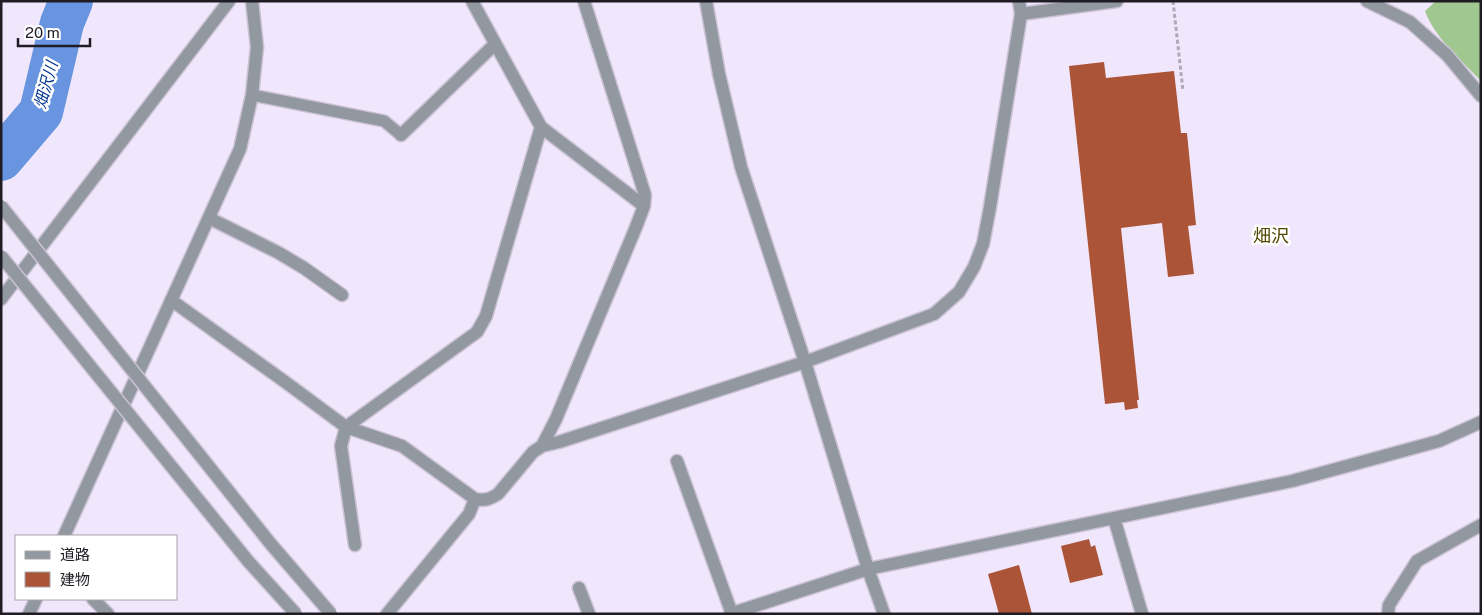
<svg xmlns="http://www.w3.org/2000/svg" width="1482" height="615" font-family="'Public Sans','Noto Sans JP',sans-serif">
<rect width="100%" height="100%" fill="#f1e7fc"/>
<path fill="#a1c791" d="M1436,1H1481V81C1461,60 1435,38 1425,11Z"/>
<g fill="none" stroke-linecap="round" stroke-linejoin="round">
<path stroke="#6994df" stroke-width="44" d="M1,159L41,112L62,23L71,1"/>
</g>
<path fill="#ac5438" d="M1104,62L1106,78L1174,71L1181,133H1187L1196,225L1188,226L1194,274L1168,277L1162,223L1121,228L1139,400H1137L1138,408L1125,410L1124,402L1105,404L1069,66Z
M1089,539L1091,547L1095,545L1103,575L1070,583L1061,546Z
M1019,565L1032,614H999L988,574Z"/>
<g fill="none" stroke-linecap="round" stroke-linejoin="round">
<defs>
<path id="service" d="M252,95L384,121L401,135"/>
<path id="minor" d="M472,1L541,127L644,206
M1367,1L1410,22L1447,55L1481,96
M1021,14L1117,1
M401,135L495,44
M209,218L279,253L304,268L342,295
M1,299L229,1
M171,300L288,384L346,427L402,446L475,499C485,501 490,499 498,494L533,452L542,446L559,442L805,362L934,314L959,292L974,267L983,244L990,207L1021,14L1019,1
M542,446L556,419L636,227L644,206L645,195L584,1
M677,461L732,614
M1114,518L1142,614
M64,536L240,149L252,95L257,47L252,1
M355,545L341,446L346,427L477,332L486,316L541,127
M579,588L589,614
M93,599L108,614
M29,614L36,599
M387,614L469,514L475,499
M730,614L868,569L1292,481L1439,441L1481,422
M1388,614L1389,605L1417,561L1481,525"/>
<path id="tertiary" d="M706,1L719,74L741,167L805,362L868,569L884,614"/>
</defs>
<use href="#service" stroke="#cbc2d5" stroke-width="14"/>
<use href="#minor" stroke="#cbc2d5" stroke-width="15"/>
<use href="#tertiary" stroke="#cbc2d5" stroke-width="15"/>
<path stroke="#b0a8b9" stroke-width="3" stroke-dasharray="4 2.5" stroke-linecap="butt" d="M1173,1L1183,91"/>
<use href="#service" stroke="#91989f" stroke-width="11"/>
<use href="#minor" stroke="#91989f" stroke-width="12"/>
<use href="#tertiary" stroke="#91989f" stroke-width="12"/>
<defs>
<path id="tertiary-bridge" d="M1,206L270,543L331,614
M1,256L248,561L296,614"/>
</defs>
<use href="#tertiary-bridge" stroke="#cbc2d5" stroke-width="15" stroke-linecap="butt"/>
<use href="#tertiary-bridge" stroke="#91989f" stroke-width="12"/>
</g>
<g text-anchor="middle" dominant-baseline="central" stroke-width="5" stroke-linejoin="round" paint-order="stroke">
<g font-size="16" font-style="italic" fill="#0a3a91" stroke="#fff">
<text transform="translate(46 85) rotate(-75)">畑沢川</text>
</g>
<g font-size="18" fill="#524501" stroke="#fff">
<text x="1271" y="235">畑沢</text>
</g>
</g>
<rect width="1482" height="615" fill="none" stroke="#201c24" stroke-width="5"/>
<rect x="15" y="535" width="162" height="65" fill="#ffffff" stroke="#a6a4a7"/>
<rect x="25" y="551" width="25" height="8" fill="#91989f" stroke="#a6a4a7"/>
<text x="60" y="560" font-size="15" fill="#201c24">道路</text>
<rect x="25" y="572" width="25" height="15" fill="#ac5438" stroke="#a6a4a7"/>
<text x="60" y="585" font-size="15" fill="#201c24">建物</text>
<path d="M18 38v8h72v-8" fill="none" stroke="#201c24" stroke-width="2.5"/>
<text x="25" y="38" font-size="15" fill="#201c24" stroke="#ffffff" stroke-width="4" paint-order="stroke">20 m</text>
</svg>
